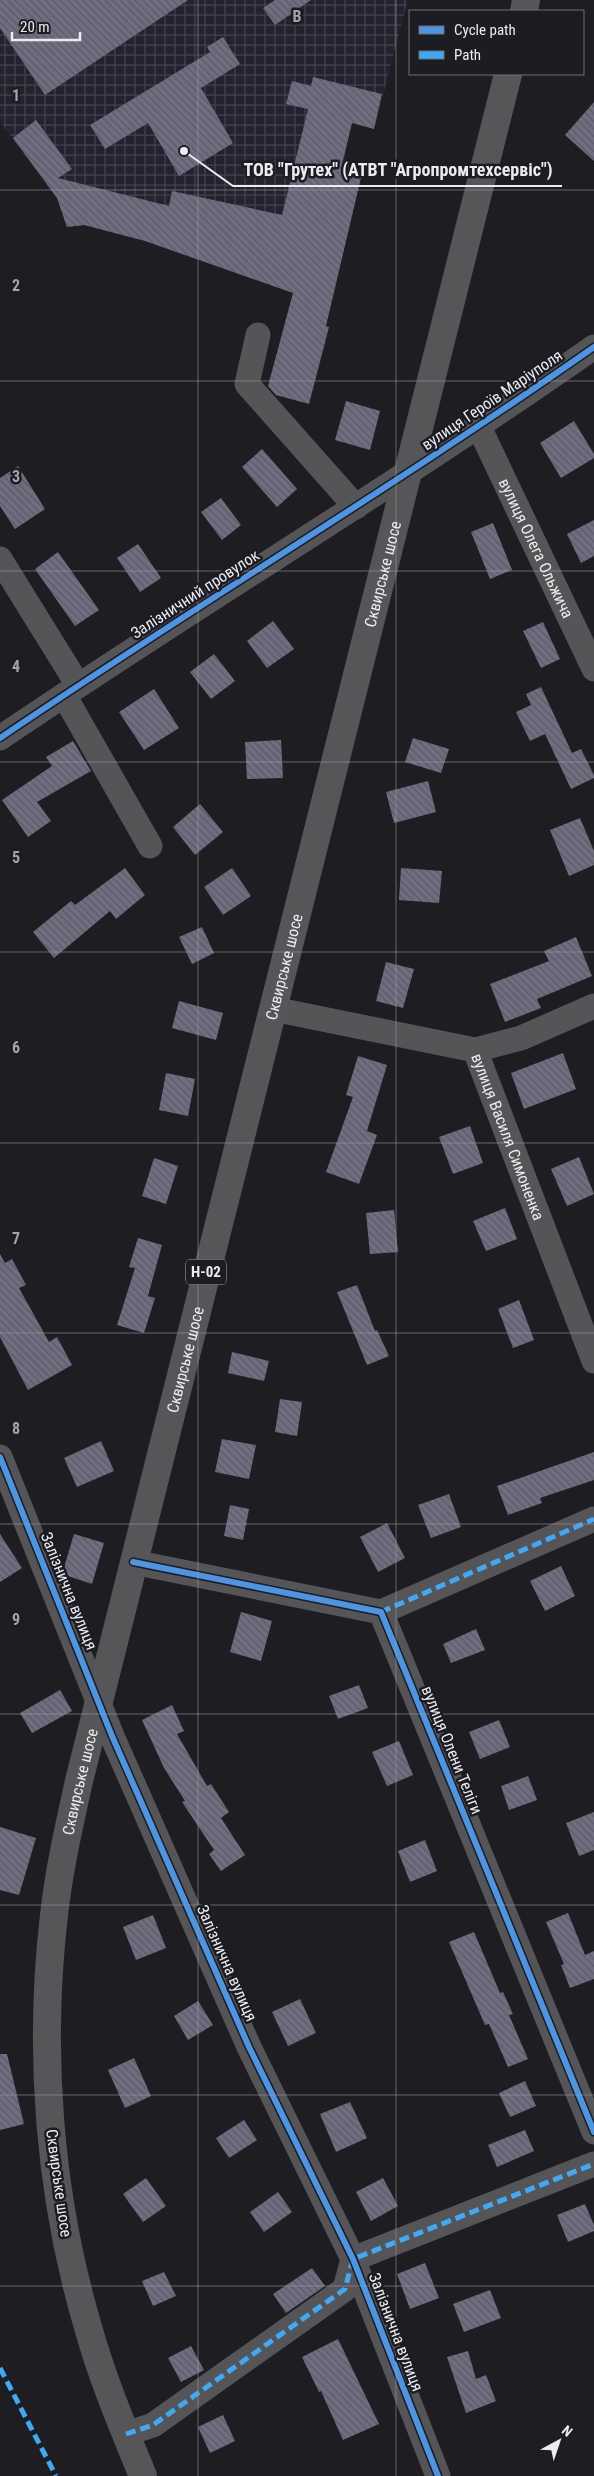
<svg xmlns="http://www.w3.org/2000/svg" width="594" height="2476" font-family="'Roboto Condensed',sans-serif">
<defs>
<pattern id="industrial-grid" width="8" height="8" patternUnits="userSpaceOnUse" patternTransform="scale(1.25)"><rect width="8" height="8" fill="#23232f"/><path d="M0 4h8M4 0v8" fill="none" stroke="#43434d"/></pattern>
<pattern id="building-back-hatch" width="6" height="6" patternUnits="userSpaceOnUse" patternTransform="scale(1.25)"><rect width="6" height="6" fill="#6e6e80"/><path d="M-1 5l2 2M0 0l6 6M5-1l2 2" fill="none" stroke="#5a5a64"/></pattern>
</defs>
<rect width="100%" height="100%" fill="#1d1d22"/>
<path fill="url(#industrial-grid)" d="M0,0H408L374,129L352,123L343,163L363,169L330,306L143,240L85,225L67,227L57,198L0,122Z"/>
<path fill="url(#building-back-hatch)" d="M0,0H188L45,95L0,28Z
M275,0H311L275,25L263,8Z
M223,37L240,64L201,88L233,143L179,176L148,123L105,149L90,125L210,52L207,47Z
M313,77L382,94L374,129L352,123L342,164L363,169L326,326L329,327L309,404L276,395L268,386L293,293L145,241L84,225L67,227L57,198L13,138L36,120L72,169L58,178L169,206L172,191L282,215L308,109L286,104L292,81L311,86Z
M594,102V161L565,135Z
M346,401L380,411L370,450L335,440Z
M574,421L594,454V458L561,478L540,443Z
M262,449L297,489L277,507L242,467Z
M18,466L45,509L15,529L0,506V478Z
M221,498L241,525L222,540L201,512Z
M594,520V556L581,563L567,534Z
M493,523L512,570L490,579L471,532Z
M138,544L161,578L140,592L117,558Z
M58,552L99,610L75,626L35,569Z
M273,621L294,649L267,668L247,641Z
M543,622L560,659L541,668L523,631Z
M214,654L235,681L211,699L190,672Z
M541,687L572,753L581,749L594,775V778L571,789L545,734L530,741L516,712L531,705L526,694Z
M154,689L179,728L144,750L119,712Z
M413,738L449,749L441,773L405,762Z
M281,740L283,778L247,779L245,742Z
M73,741L91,771L37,802L51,821L28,837L2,800L52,766L46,757Z
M428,781L436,812L394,823L386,792Z
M200,804L223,832L195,855L173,827Z
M580,818L594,851V865L569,876L550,830Z
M125,868L145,895L116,919L110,911L54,958L33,932L71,901L75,905Z
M232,868L251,896L223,915L204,887Z
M401,868L442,871L439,903L399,900Z
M202,927L214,953L192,964L179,937Z
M576,937L592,976L537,999L541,1008L505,1022L490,984L549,961L544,951Z
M386,962L414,969L403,1008L376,1001Z
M179,1001L223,1013L216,1040L172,1028Z
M563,1053L576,1089L524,1109L511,1073Z
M358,1056L387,1065L367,1131L377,1135L359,1184L326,1172L353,1097L346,1095Z
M166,1073L195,1079L188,1116L159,1110Z
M470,1126L483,1163L453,1174L439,1137Z
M579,1157L594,1194L567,1206L551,1169Z
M154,1158L178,1166L166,1204L142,1196Z
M505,1208L517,1239L486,1251L473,1221Z
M394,1210L398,1252L370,1254L366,1213Z
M138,1238L162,1245L148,1296L155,1298L144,1333L117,1325L135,1268L129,1267Z
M0,1254L5,1263L12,1259L26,1285L19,1288L49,1342L57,1337L72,1365L28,1390L0,1337Z
M357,1285L375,1331L377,1330L389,1356L367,1365L337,1292Z
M519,1300L534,1340L513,1348L498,1309Z
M232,1352L269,1361L264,1381L228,1373Z
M280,1399L302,1402L297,1436L275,1432Z
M222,1439L256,1445L249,1479L215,1472Z
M101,1441L114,1471L77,1487L64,1458Z
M594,1452V1480L540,1498L542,1503L508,1515L497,1486Z
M449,1494L461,1527L431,1538L418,1505Z
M230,1505L249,1509L243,1540L224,1536Z
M387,1523L405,1558L378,1572L360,1537Z
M0,1534L22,1568L0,1582Z
M74,1534L104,1543L92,1584L62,1574Z
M561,1566L575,1596L545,1611L530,1581Z
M241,1612L272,1621L261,1661L230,1652Z
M476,1629L485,1650L451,1663L443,1644Z
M359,1685L368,1708L338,1719L329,1696Z
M60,1690L72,1711L32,1733L20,1713Z
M172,1705L184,1731L177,1734L207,1786L211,1784L229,1812L221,1818L245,1855L221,1871L209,1854L214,1850L182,1802L185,1801L164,1768L142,1720Z
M499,1720L510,1747L480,1759L469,1732Z
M399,1741L413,1775L387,1786L372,1752Z
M528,1776L537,1800L509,1810L501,1786Z
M594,1812V1850L579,1856L566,1823Z
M0,1827L36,1838L19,1895L0,1890Z
M425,1840L437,1871L410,1882L398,1851Z
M568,1913L585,1955L594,1951V1979L570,1988L561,1965L564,1964L546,1922Z
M153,1915L166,1948L136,1960L123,1927Z
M474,1932L500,1993L503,1992L513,2014L509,2015L528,2059L508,2067L489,2024L485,2025L449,1942Z
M300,1999L316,2033L288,2046L272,2012Z
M198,2001L213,2025L188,2040L174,2016Z
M0,2054H7L24,2124L0,2130Z
M134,2058L151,2096L125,2108L108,2070Z
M525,2081L536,2106L510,2117L499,2093Z
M350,2102L367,2138L336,2152L320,2114Z
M244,2120L257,2140L229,2158L216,2138Z
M525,2130L534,2151L497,2167L488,2145Z
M146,2178L166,2206L143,2222L123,2194Z
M383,2178L398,2206L371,2221L356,2192Z
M278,2192L292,2212L264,2232L250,2212Z
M585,2204L594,2225V2231L568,2242L557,2215Z
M425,2263L439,2298L410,2309L397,2274Z
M312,2268L325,2286L286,2313L273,2294Z
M164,2272L176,2296L153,2306L142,2281Z
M490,2290L501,2318L464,2332L453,2304Z
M338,2339L379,2424L343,2440L321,2391L319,2392L302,2357Z
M191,2346L204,2370L181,2382L168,2358Z
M468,2351L476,2379L486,2375L496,2401L466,2413L447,2357Z
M223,2415L235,2441L210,2453L198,2427Z"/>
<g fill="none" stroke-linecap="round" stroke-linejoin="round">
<g stroke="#555557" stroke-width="25">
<path d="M258,335L247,384L356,507"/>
<path id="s1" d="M479,427L594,669"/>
<path d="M0,559L78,685"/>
<path d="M64,695L150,846"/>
<path d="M0,738C196,605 400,483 594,347"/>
<path id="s2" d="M273,1009L475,1050L594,1361"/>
<path d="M475,1050L521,1038L594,1006"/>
<path d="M0,1457L112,1736L249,2047L353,2259L438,2476"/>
<path d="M133,1562L381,1612L594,2132"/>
<path d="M381,1612L594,1519"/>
<path d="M126,2434L153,2425L345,2289L353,2259L594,2164"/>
</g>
<g stroke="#565659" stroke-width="28">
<path d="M524,11L526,0"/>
<path id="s3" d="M143,2476C123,2427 102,2378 88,2327C49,2195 38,2052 54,1915C59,1870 69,1826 79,1781L508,74"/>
</g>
<path stroke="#3fa9f5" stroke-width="5" stroke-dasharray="10 5" stroke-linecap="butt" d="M381,1612L594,1519
M0,2368L56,2476
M126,2434L153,2425L345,2289L353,2259L594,2164"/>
<defs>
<path id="cycleway" d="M0,738C196,605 400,483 594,347
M0,1457L112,1736L249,2047L353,2259L438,2476
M133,1562L381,1612L594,2132"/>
</defs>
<use href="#cycleway" stroke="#1c1c23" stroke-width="9"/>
<use href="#cycleway" stroke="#4d94e3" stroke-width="6"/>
</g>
<path fill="none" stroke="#a3a3a8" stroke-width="1" stroke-opacity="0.55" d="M198,0V2476M396,0V2476M0,190H594M0,381H594M0,571H594M0,762H594M0,952H594M0,1143H594M0,1333H594M0,1524H594M0,1714H594M0,1905H594M0,2095H594M0,2286H594"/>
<g text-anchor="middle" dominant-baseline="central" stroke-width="5" stroke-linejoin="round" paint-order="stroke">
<rect fill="#1c1c23" stroke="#adadb2" stroke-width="1" x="186" y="1259.5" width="40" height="25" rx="4"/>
<g font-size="15" font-weight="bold" fill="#ebebf0">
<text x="206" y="1272">Н-02</text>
</g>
<g font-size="16" fill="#ebebf0" stroke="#1c1c23">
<text transform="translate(492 400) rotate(-34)">вулиця Героїв Маріуполя</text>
<text stroke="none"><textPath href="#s1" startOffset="134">вулиця Олега Ольжича</textPath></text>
<text stroke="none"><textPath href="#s3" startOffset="1956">Сквирське шосе</textPath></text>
<text transform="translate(195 594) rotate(-33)">Залізничний провулок</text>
<text stroke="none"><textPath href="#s3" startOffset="1551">Сквирське шосе</textPath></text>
<text stroke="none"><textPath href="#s2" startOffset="299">вулиця Василя Симоненка</textPath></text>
<text stroke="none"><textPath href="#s3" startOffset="1146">Сквирське шосе</textPath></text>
<text transform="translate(69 1591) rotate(68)">Залізнична вулиця</text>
<text transform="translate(452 1750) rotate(68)">вулиця Олени Теліги</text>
<text stroke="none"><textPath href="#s3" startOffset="711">Сквирське шосе</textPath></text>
<text transform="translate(227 1963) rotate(66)">Залізнична вулиця</text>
<text transform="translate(59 2183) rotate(82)">Сквирське шосе</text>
<text transform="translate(396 2332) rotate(69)">Залізнична вулиця</text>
</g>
</g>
<g font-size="16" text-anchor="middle" font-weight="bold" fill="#a3a3a8" stroke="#1c1c23" stroke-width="5" stroke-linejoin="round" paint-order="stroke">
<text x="297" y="22">B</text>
<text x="16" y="101">1</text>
<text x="16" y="291">2</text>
<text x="16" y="482">3</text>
<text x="16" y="672">4</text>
<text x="16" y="863">5</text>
<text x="16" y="1053">6</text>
<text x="16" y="1244">7</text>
<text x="16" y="1434">8</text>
<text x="16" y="1625">9</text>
</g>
<path fill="none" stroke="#ebebf0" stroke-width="2" d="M184 151L233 186H562"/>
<circle fill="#ebebf0" stroke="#1c1c23" stroke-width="2" cx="184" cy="151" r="5"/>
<g font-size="18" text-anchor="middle" font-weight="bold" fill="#ebebf0" stroke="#1c1c23" stroke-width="5" stroke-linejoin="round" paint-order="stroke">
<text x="398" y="176">ТОВ "Грутех" (АТВТ "Агропромтехсервіс")</text>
</g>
<rect x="409" y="10" width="175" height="65" fill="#1c1c23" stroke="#6f6f75"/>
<rect x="419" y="26" width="25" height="8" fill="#4d94e3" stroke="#6f6f75"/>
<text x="454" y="35" font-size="15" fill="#ebebf0">Cycle path</text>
<rect x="419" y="51" width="25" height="8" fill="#3fa9f5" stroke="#6f6f75"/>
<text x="454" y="60" font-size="15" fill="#ebebf0">Path</text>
<g transform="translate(559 2441) rotate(40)" stroke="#1c1c23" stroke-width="4" paint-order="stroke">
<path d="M0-4L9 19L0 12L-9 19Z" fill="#ebebf0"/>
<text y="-8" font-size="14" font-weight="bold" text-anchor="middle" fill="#ebebf0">N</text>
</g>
<path d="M12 32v8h68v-8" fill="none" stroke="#ebebf0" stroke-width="2.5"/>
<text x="20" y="32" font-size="15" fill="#ebebf0" stroke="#1c1c23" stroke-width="4" paint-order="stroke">20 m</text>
</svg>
